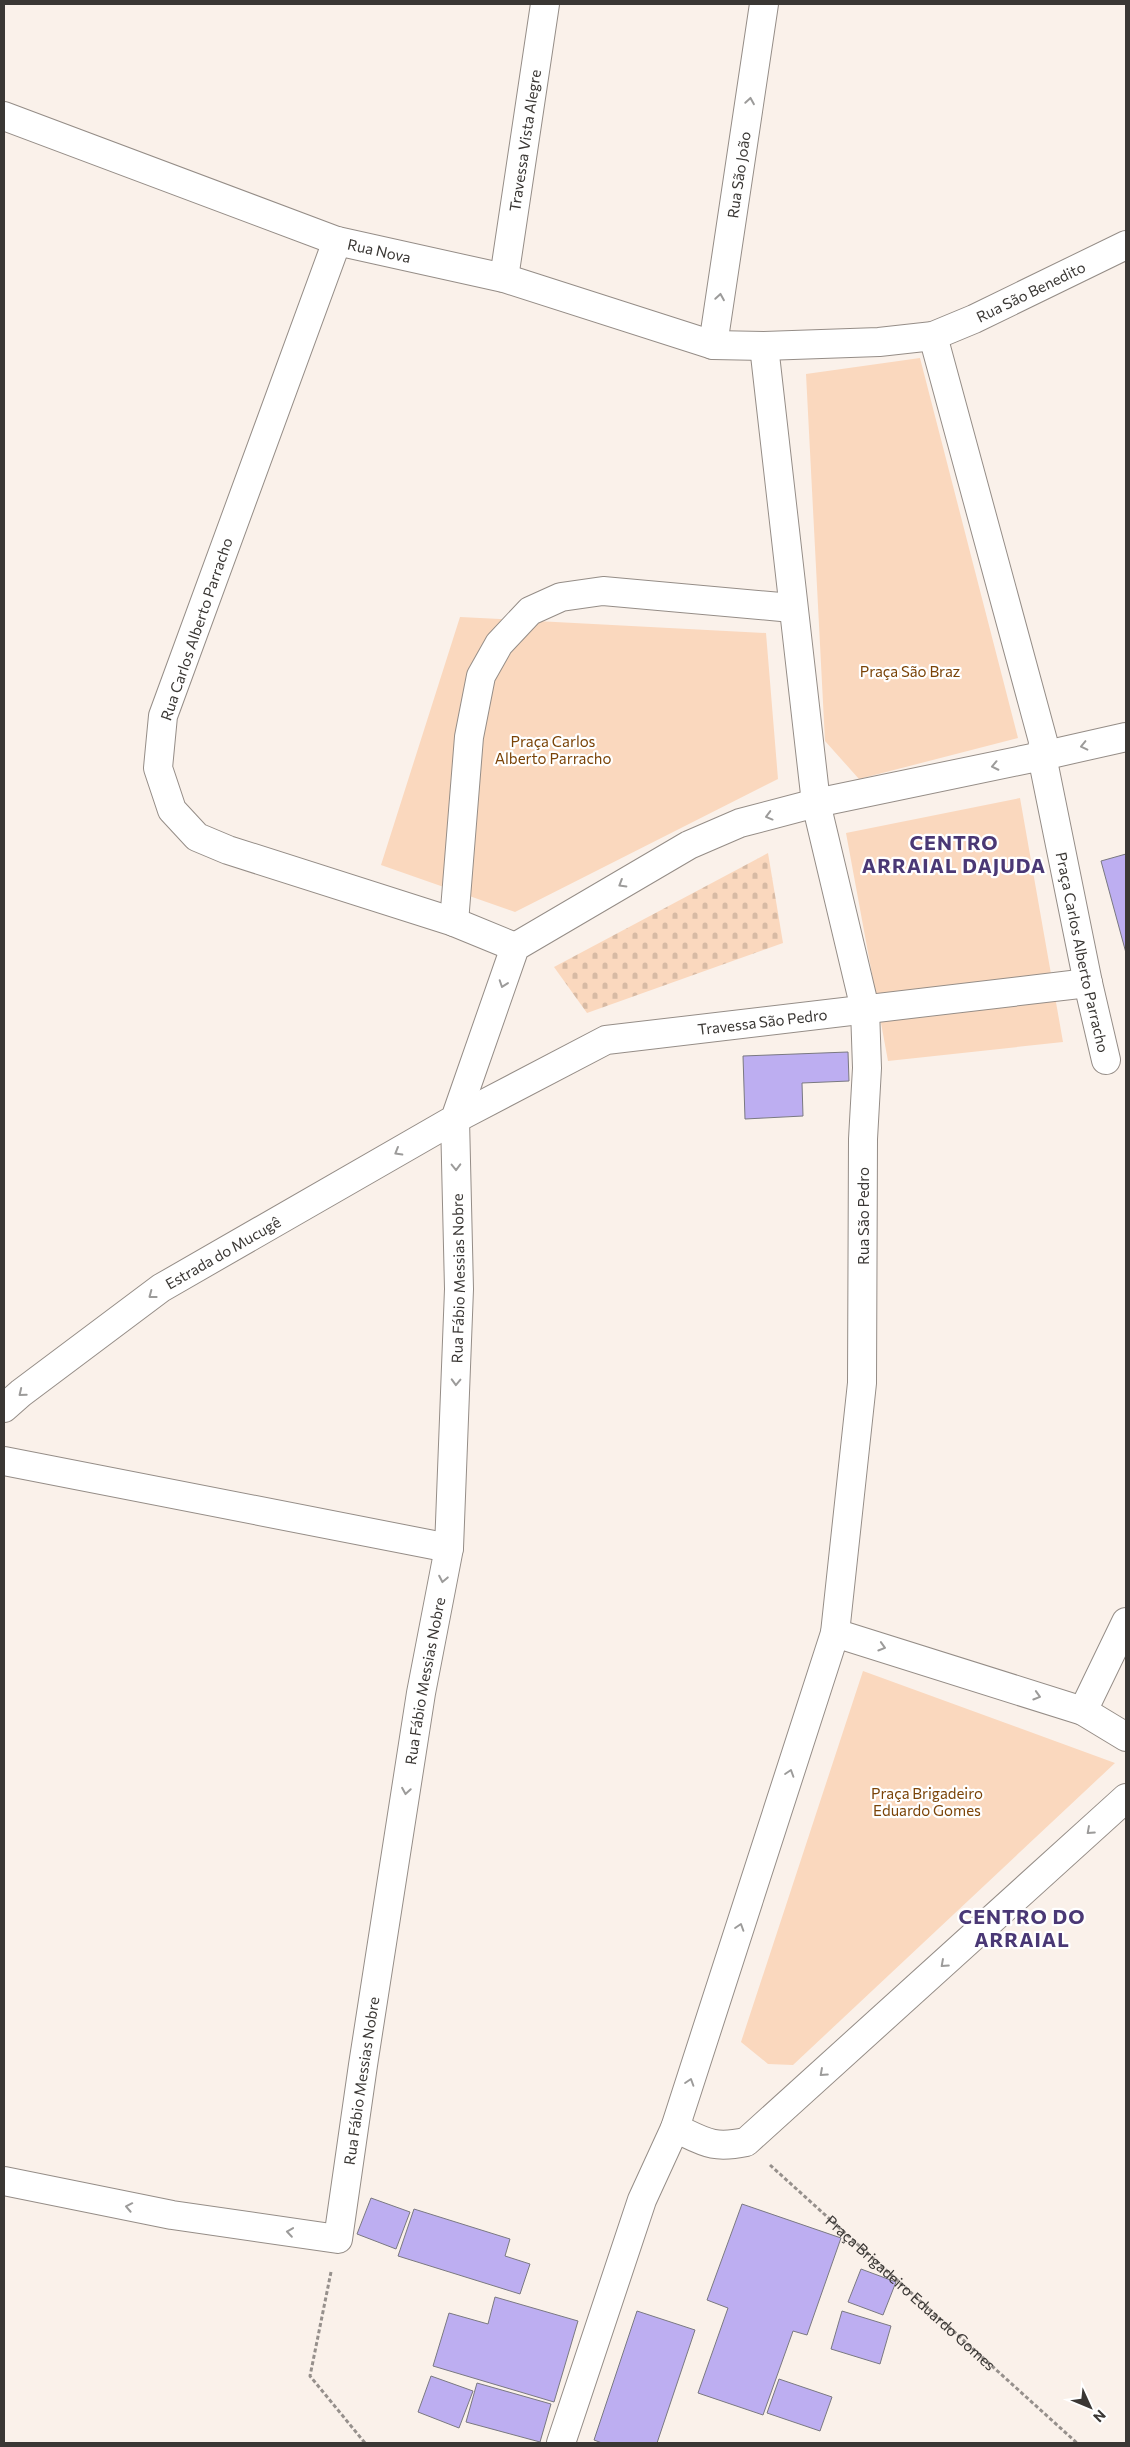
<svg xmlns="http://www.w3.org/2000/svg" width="1130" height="2447" font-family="Commissioner,sans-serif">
<defs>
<pattern id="cemetery-stones" width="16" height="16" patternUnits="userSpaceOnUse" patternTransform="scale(1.25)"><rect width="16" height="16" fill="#fad8be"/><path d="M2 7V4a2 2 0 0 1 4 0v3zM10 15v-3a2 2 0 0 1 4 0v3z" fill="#d7baa4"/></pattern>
</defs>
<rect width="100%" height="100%" fill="#faf1ea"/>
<path fill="url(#cemetery-stones)" d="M768,853L783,943L587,1013L554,967Z"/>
<path fill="#fad8be" d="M920,358L1018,738L859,779L825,741L806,374Z
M460,617L766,633L778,779L515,912L381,865Z
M1020,798L1063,1042L888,1061L846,833Z
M863,1671L1115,1763L793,2065L768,2064L741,2042Z"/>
<path fill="#bdaef1" stroke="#7a7981" d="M1126,854V953L1101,861Z
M848,1052L849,1081L802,1083L803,1116L745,1119L743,1056Z
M371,2198L410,2212L396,2249L357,2234Z
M742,2204L841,2238L807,2335L793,2331L763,2415L698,2393L728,2308L707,2300Z
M414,2209L510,2239L505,2256L530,2264L520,2294L398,2256Z
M861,2269L896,2282L883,2315L848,2302Z
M495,2297L578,2321L554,2402L433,2366L449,2313L488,2324Z
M637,2311L695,2330L657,2443H602L594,2440Z
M842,2311L891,2326L880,2364L831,2349Z
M431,2376L473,2391L459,2428L418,2412Z
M779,2379L832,2397L820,2431L767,2413Z
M477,2383L551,2404L540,2442L466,2422Z"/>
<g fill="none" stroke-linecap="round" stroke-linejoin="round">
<defs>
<g id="pedestrian">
<path d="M816,803L865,1009L867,1068L863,1139L862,1383L835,1633"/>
<path id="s2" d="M455,1119L606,1040L1088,983"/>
</g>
<g id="minor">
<path d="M337,241L163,716L158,768L172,810L197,837L228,850L454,922L515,947"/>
<path id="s3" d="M504,278L545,4"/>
<path id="s4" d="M933,336L1043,741L1042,756L1088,983L1106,1060"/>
<path id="s5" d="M713,345L764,4"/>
<path d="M1042,756L1126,737"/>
<path d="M454,922L469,737L481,676L499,644L530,611L561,597L603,591L792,608"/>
<path d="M4,1461L449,1548"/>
<path d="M1083,1711L1126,1622"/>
<path d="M675,2128C705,2142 712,2149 746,2142L1126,1798"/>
<path id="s6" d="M4,2181L172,2215L338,2239L363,2065L421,1693L449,1548L459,1289L455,1119"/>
<path d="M561,2443L642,2200L675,2128L835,1633L1083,1711L1126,1737"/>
</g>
<g id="tertiary">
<path d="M764,346L816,803"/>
<path id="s7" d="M4,1408L21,1393L161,1288L455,1119L515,947L689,845L740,823L816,803L1042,756"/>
</g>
<g id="secondary">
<path id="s8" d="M4,116L337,241L504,278L713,345L764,346L879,342L933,336L974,319L1126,245"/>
</g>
</defs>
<use href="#pedestrian" stroke="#958d87" stroke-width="30"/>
<use href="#minor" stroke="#958d87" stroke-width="30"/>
<use href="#tertiary" stroke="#958d87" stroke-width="30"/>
<use href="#secondary" stroke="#958d87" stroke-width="30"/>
<g stroke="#96908c" stroke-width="3" stroke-dasharray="4 2.5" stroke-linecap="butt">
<path id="s1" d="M770,2165L1077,2443"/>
<path d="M331,2272L310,2376L365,2443"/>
</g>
<use href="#pedestrian" stroke="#fff" stroke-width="28"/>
<use href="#minor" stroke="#fff" stroke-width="28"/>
<use href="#tertiary" stroke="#fff" stroke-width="28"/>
<use href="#secondary" stroke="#fff" stroke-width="28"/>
</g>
<defs><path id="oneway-chevron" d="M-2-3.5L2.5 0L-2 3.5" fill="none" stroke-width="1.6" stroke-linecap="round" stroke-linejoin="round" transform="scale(1.25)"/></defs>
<g stroke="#9c9b9a">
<use href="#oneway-chevron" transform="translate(750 101) rotate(-81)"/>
<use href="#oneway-chevron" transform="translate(720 297) rotate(-81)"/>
<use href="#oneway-chevron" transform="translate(1084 746) rotate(167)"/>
<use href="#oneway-chevron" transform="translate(995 766) rotate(168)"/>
<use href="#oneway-chevron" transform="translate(769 816) rotate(165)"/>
<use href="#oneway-chevron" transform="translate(622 884) rotate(149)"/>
<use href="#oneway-chevron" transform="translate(503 984) rotate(109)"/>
<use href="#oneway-chevron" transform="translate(398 1152) rotate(150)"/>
<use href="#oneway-chevron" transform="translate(456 1167) rotate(89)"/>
<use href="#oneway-chevron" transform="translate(152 1295) rotate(143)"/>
<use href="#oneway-chevron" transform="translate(456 1382) rotate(92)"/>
<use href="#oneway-chevron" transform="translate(22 1393) rotate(141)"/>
<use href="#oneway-chevron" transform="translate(443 1579) rotate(101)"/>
<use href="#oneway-chevron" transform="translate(882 1647) rotate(17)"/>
<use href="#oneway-chevron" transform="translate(1037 1696) rotate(17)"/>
<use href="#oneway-chevron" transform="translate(790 1773) rotate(-72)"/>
<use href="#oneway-chevron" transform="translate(406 1791) rotate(99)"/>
<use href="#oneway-chevron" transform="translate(1090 1831) rotate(138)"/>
<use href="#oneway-chevron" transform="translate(740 1927) rotate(-72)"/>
<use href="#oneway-chevron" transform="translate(944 1964) rotate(138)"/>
<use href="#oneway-chevron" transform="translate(823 2073) rotate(138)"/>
<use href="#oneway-chevron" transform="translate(690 2082) rotate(-72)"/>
<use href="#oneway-chevron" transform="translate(129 2207) rotate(-169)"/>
<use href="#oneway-chevron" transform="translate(290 2232) rotate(-172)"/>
</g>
<g text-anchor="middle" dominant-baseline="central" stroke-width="4.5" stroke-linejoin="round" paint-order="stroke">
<g font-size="15" fill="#3a3734" stroke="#fff">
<text stroke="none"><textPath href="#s3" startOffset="139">Travessa Vista Alegre</textPath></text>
<text stroke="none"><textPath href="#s5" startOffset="172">Rua São João</textPath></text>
<text stroke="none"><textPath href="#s8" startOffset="399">Rua Nova</textPath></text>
<text stroke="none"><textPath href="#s8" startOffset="1074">Rua São Benedito</textPath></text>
<text transform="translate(196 629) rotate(-71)">Rua Carlos Alberto Parracho</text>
<text stroke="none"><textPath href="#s4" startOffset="635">Praça Carlos Alberto Parracho</textPath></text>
<text stroke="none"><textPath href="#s2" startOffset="328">Travessa São Pedro</textPath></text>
<text transform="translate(863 1216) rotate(-90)">Rua São Pedro</text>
<text stroke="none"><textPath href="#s7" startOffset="269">Estrada do Mucugê</textPath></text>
<text stroke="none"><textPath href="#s6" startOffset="1309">Rua Fábio Messias Nobre</textPath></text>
<text stroke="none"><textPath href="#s6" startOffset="904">Rua Fábio Messias Nobre</textPath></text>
<text stroke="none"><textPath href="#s6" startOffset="499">Rua Fábio Messias Nobre</textPath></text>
<text stroke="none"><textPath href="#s1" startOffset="190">Praça Brigadeiro Eduardo Gomes</textPath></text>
</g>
<g font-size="15" fill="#7a4307" stroke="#fff">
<text x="910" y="671">Praça São Braz</text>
<text x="553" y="741">Praça Carlos<tspan x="553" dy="17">Alberto Parracho</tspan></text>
<text x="927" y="1793">Praça Brigadeiro<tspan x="927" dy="17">Eduardo Gomes</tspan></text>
</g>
<g font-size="20" font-weight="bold" letter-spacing="1" fill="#4a3875" stroke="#fff">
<text x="954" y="842">CENTRO<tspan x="954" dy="23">ARRAIAL DAJUDA</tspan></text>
<text x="1022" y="1916">CENTRO DO<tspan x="1022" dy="23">ARRAIAL</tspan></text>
</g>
</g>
<rect width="1130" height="2447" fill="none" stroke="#3a3734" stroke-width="10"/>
<g transform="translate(1090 2407) rotate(134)" stroke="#ffffff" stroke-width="4" paint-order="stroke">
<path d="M0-4L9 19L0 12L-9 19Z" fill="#3a3734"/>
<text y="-8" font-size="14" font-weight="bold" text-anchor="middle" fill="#3a3734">N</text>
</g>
</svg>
